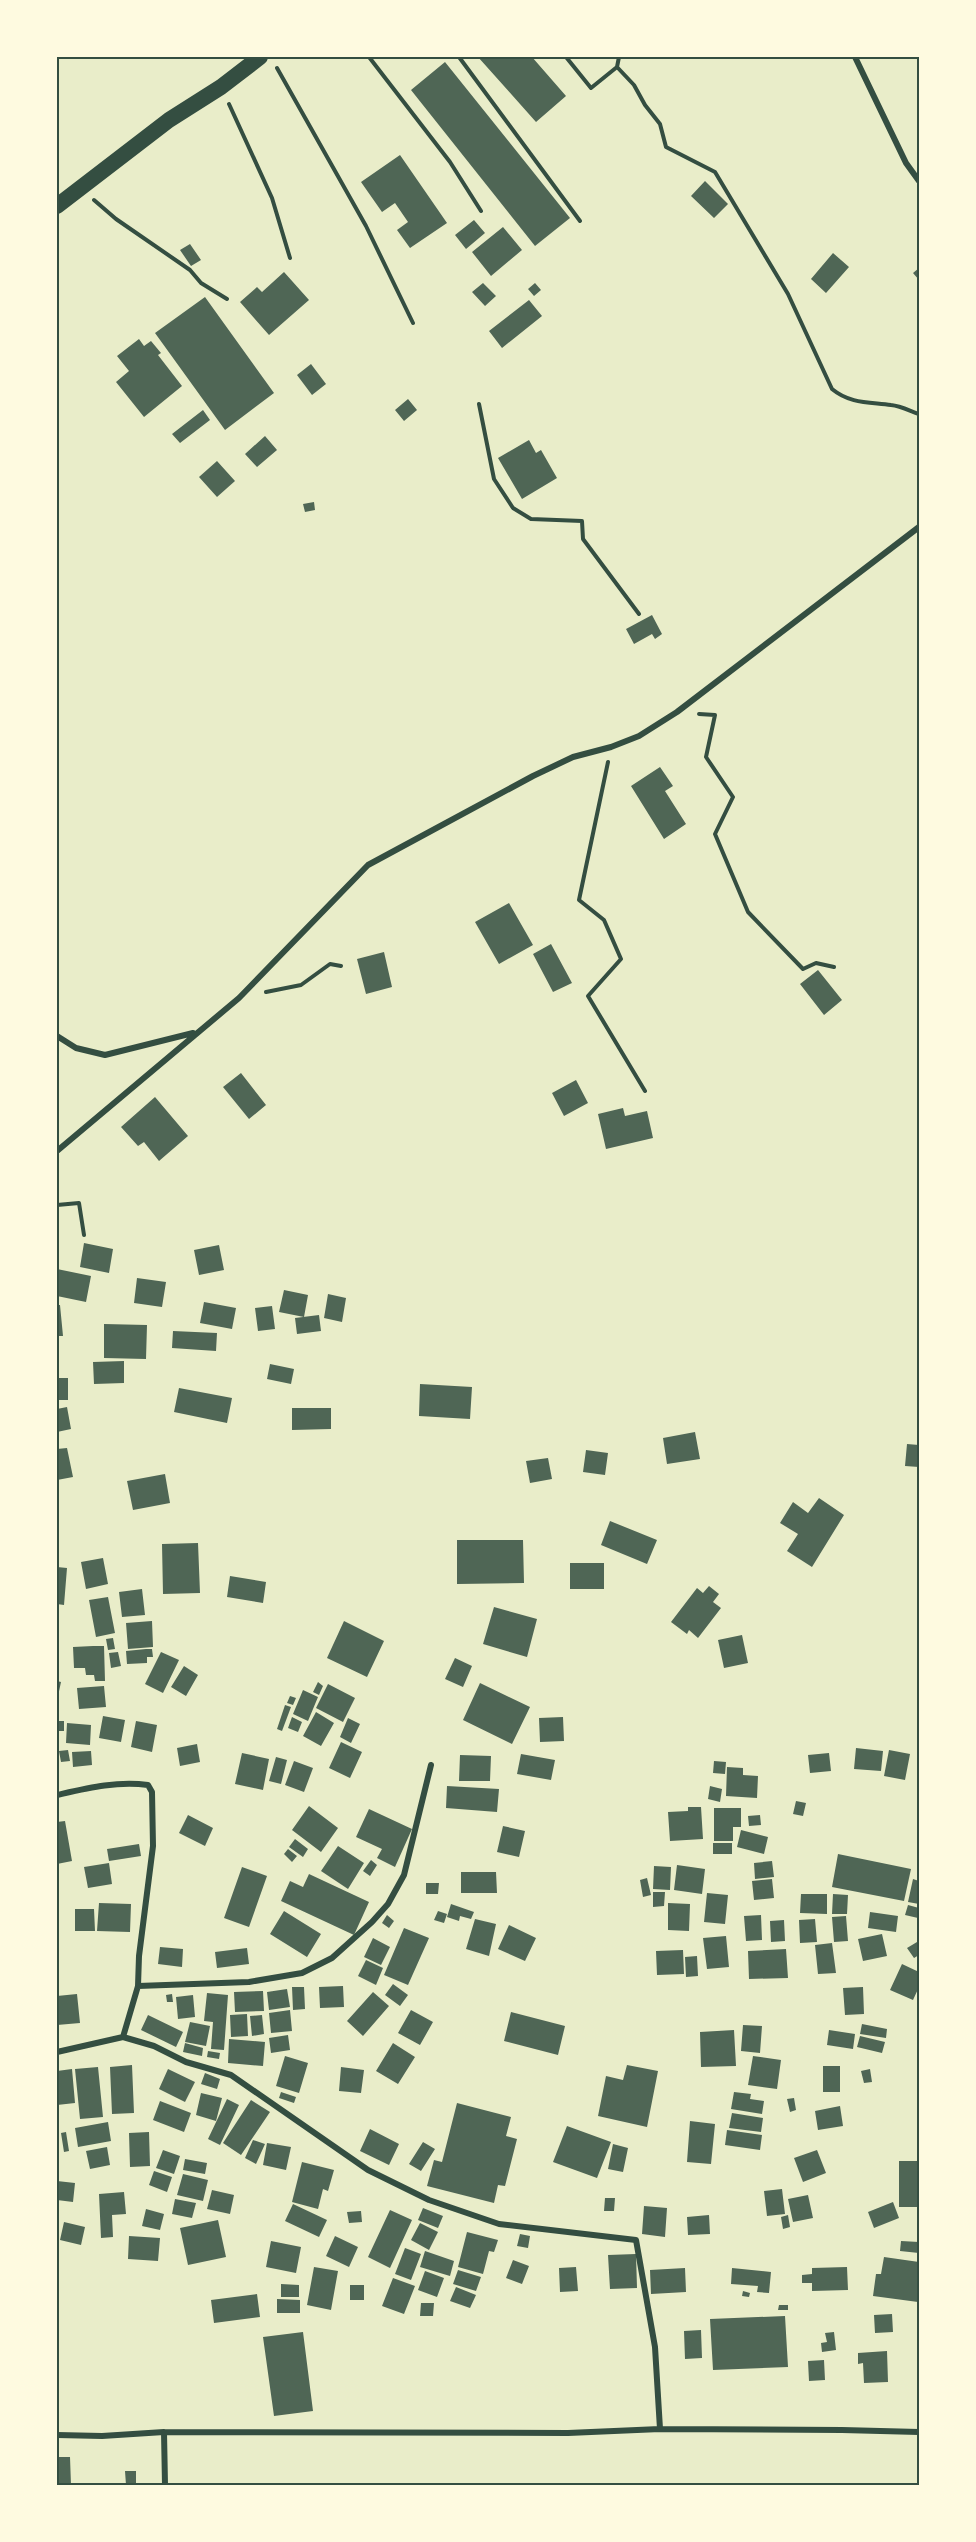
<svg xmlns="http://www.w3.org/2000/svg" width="976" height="2542" font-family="'Fira Sans Condensed',sans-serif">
<rect width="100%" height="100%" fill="#e9edc9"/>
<path fill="#4f6655" d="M478,57H532L566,96L536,122Z
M445,62L570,218L535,246L411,90Z
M400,155L447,223L410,248L397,230L408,222L395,203L382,212L361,182Z
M705,181L728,204L714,218L691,196Z
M474,220L485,233L466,249L455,235Z
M503,227L522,250L491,276L472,252Z
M190,244L201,260L191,266L180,250Z
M833,253L849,267L826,293L811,279Z
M919,268V280L913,273Z
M284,272L309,300L269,335L240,302L257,287L262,292Z
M483,283L496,296L485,306L472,292Z
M535,283L541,290L534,296L528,289Z
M205,297L274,393L225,430L155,333Z
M529,300L542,316L502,348L489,331Z
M139,339L144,346L151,341L161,353L158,355L182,386L144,417L116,382L129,371L117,356Z
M311,364L326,384L312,395L297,375Z
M408,399L417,410L404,421L395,410Z
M203,410L210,420L180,443L172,434Z
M265,436L277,450L257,467L245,454Z
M529,440L536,453L541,450L557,478L522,499L498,458Z
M217,461L235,481L217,497L199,477Z
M314,502L315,510L305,512L303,504Z
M652,615L662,634L655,639L652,634L634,644L626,629Z
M660,767L673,786L665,791L686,824L664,839L631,786Z
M509,903L533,945L499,964L475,922Z
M551,944L572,983L553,992L533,954Z
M384,952L392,987L366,994L357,959Z
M818,970L842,1000L824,1015L800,984Z
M241,1073L266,1105L249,1119L223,1087Z
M576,1080L588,1103L564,1116L552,1093Z
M155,1097L188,1136L159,1161L144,1142L138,1146L121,1127Z
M623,1108L625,1116L647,1111L653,1138L606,1149L598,1114Z
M84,1243L113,1249L109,1273L80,1267Z
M219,1245L224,1270L199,1275L194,1250Z
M57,1269L91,1276L86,1302L57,1296Z
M137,1278L166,1282L162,1307L134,1303Z
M284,1290L308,1295L304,1317L279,1312Z
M328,1294L346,1298L342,1322L324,1318Z
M204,1302L236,1308L232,1329L200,1323Z
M57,1305H60L63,1336H57Z
M272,1306L275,1329L258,1331L255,1308Z
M319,1315L321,1331L297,1334L295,1318Z
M104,1324L147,1325L146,1359L104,1358Z
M173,1331L217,1333L216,1351L172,1348Z
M124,1361V1383L94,1384L93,1362Z
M270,1364L294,1369L291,1384L267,1379Z
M57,1378H68V1400H57Z
M420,1384L472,1387L470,1419L419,1416Z
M179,1388L232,1398L227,1423L174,1412Z
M67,1407L71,1429L57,1432V1409Z
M292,1408H331V1429L292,1430Z
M695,1432L700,1459L667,1464L663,1438Z
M907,1444L919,1445V1467L905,1466Z
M67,1448L73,1477L57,1480V1449Z
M586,1450L608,1453L605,1475L583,1472Z
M548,1458L552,1479L530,1483L526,1461Z
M165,1474L170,1503L133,1510L127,1481Z
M819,1498L844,1515L812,1567L787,1551L798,1534L780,1523L793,1502L808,1513Z
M610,1521L657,1540L647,1564L601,1545Z
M457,1540H523L524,1583L457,1584Z
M198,1543L200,1593L163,1594L162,1544Z
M103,1558L108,1584L86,1589L81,1562Z
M570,1563H604V1589H570Z
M57,1567L67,1568L64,1605L57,1604Z
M230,1576L266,1582L263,1603L227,1597Z
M709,1586L719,1594L713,1602L721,1608L698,1638L689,1630L687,1634L671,1622L697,1588L703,1593Z
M142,1589L145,1615L122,1617L119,1592Z
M108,1597L115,1633L96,1637L89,1600Z
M494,1607L537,1619L527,1657L483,1644Z
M152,1621L153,1647L128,1649L126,1623Z
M344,1621L384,1641L367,1677L327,1658Z
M742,1635L748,1663L724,1668L718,1640Z
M113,1638L115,1649L108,1650L106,1639Z
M93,1646H104L105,1681H95L94,1675H86L85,1668H74L73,1647Z
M146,1649H152L153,1657H147V1663L127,1664L126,1651Z
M118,1652L121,1666L111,1668L109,1653Z
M161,1652L179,1660L163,1693L145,1684Z
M455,1658L472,1666L463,1687L445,1679Z
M184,1666L198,1675L186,1696L171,1687Z
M57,1681L61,1682L58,1696H57Z
M318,1682L323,1686L319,1695L313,1692Z
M480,1683L530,1707L512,1744L463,1720Z
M328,1684L355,1698L343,1722L316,1708Z
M104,1686L106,1707L79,1709L77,1688Z
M303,1690L318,1697L308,1721L293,1714Z
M290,1696L296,1698L293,1705L287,1703Z
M285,1705L291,1707L282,1731L277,1729Z
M316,1712L334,1723L321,1746L303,1736Z
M103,1716L125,1720L121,1742L99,1738Z
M292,1717L302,1722L298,1732L288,1728Z
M563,1717L564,1741L540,1742L539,1718Z
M348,1718L360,1724L351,1743L340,1737Z
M57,1721H64V1731H57Z
M136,1721L157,1725L152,1752L131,1747Z
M67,1723L91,1725L90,1745L66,1743Z
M341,1742L362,1752L350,1778L329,1768Z
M197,1744L200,1762L180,1766L177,1748Z
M856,1748L883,1751L881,1771L854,1769Z
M68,1750L70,1761L61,1762L59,1751Z
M889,1750L910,1754L905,1780L884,1776Z
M91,1751L92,1765L73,1767L72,1752Z
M242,1753L269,1759L263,1790L235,1784Z
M829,1753L831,1771L810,1773L808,1755Z
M521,1754L555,1760L551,1780L517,1774Z
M460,1755L491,1756L490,1781H459Z
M276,1757L287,1760L281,1784L269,1781Z
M294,1761L313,1768L304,1792L285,1785Z
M714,1761L726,1762L725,1774L713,1773Z
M727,1767L743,1768V1775L758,1776L757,1798L726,1796Z
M447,1786L499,1789L497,1812L446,1808Z
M710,1786L722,1789L720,1802L708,1799Z
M796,1801L806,1803L803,1816L793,1814Z
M309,1806L338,1828L321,1852L292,1830Z
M688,1807H701L703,1839L670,1841L668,1812L688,1811Z
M714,1808H741V1827H733V1841H714Z
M369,1809L412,1829L395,1867L377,1858L382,1849L356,1837Z
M188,1815L213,1828L205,1846L179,1833Z
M760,1815L761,1825L749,1826L748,1816Z
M65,1821L72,1861L57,1864V1822Z
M503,1826L525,1831L519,1857L497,1852Z
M741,1830L768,1837L764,1854L737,1847Z
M295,1839L308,1849L303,1857L289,1847Z
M713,1843H732V1854H713Z
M139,1844L141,1856L109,1861L107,1849Z
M338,1846L364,1863L348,1889L321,1871Z
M288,1849L297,1856L292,1862L284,1854Z
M838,1854L911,1869L904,1901L832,1887Z
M371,1860L377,1865L370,1876L363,1871Z
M772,1861L774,1877L755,1879L754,1863Z
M109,1863L112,1884L88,1888L84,1867Z
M677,1865L705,1869L702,1894L674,1890Z
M654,1866L671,1867L670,1890L653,1889Z
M242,1867L267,1876L249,1927L224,1918Z
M461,1872H496L497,1893H461Z
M309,1874L369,1902L354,1935L281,1901L290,1881L303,1887Z
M647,1878L651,1895L643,1897L640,1880Z
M772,1879L774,1898L754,1900L752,1881Z
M913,1879L919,1881V1904L908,1902Z
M426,1883H439L438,1894H426Z
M653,1892H665L664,1906L653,1907Z
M707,1893L728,1895L725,1924L704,1922Z
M801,1894H827V1914L800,1913Z
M833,1894L848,1895L847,1914H832Z
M99,1903L131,1904L130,1932L97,1931Z
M668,1903L690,1904L689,1931L668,1930Z
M451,1904L474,1912L471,1919L460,1916L459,1921L447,1917Z
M908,1905L919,1908L918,1918L905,1915Z
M75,1909H94L95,1931H75Z
M284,1911L321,1934L307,1957L270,1934Z
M438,1911L447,1914L444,1923L434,1920Z
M870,1912L898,1916L896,1932L868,1928Z
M387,1915L394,1921L389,1928L382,1923Z
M761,1915L762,1940L746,1941L744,1916Z
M846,1916L848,1941L834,1942L832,1917Z
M475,1919L496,1924L489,1956L466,1949Z
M815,1919L817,1942L800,1943L799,1920Z
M784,1920L785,1941L771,1942L770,1921Z
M509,1925L536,1938L525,1961L498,1949Z
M404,1928L429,1938L408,1985L384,1975Z
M882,1934L887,1956L863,1961L858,1939Z
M726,1936L729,1967L707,1969L703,1938Z
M373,1938L390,1947L381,1965L364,1957Z
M917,1942L919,1945V1955L914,1958L907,1948Z
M832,1943L836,1973L818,1974L815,1945Z
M160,1947L183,1949L182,1967L158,1964Z
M247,1948L249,1964L217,1968L215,1952Z
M786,1949L788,1978L749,1979L748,1951Z
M683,1950L684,1974L657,1975L656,1951Z
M697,1956L698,1976L686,1977L685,1957Z
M366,1960L383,1968L376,1985L358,1976Z
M902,1964L919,1972V1987L913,2000L890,1990Z
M393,1984L408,1995L400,2006L385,1995Z
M343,1986L344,2007L320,2008L319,1987Z
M292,1987H304L305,2009L293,2010Z
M863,1987L864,2014L845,2015L843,1988Z
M287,1989L290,2007L269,2010L267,1992Z
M263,1991L264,2011L235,2012L234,1992Z
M373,1992L389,2006L363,2036L347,2021Z
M207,1993L228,1995L224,2050L211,2049L213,2022L204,2021Z
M77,1994L80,2023L57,2025V1996Z
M172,1994L173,2002H167L166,1995Z
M193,1995L195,2017L178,2019L176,1997Z
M290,2010L292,2031L271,2033L269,2013Z
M411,2010L433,2022L420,2045L398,2033Z
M511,2012L565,2026L558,2055L504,2041Z
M247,2014L248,2036L231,2037L230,2015Z
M148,2015L183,2032L176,2047L141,2030Z
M262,2015L264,2034L252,2036L250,2016Z
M190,2022L210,2026L206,2046L185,2042Z
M862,2024L887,2029L886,2038L860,2034Z
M743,2025L762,2026L760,2053L741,2051Z
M734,2030L736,2066L701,2067L700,2032Z
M829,2030L855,2034L853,2049L827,2045Z
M288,2035L290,2050L271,2053L269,2038Z
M860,2036L885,2042L882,2053L857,2047Z
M229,2039L265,2042L263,2066L228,2063Z
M185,2043L203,2048L202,2056L183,2052Z
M393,2043L415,2057L398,2084L376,2071Z
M208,2051L220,2053L219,2059L207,2057Z
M285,2056L308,2063L299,2093L276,2086Z
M753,2056L781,2060L777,2089L748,2085Z
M132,2065L134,2113L112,2114L110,2067Z
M627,2065L658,2071L647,2127L598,2116L606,2076L623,2080Z
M823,2066H840V2092H823Z
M98,2067L103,2117L80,2119L75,2069Z
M341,2067L364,2070L361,2093L339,2091Z
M72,2069L75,2103L57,2105V2071Z
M168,2069L195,2082L185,2102L159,2089Z
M870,2069L872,2082L864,2083L861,2071Z
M205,2073L220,2079L217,2089L201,2084Z
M281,2092L296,2097L294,2103L279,2098Z
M734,2092L751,2094L750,2099L764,2101L762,2114L731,2109Z
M201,2093L222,2098L216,2121L196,2115Z
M794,2098L796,2110L790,2112L787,2099Z
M227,2099L239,2105L220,2145L208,2139Z
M251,2100L270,2112L241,2155L223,2143Z
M160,2101L191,2113L184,2132L153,2120Z
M457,2103L511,2117L506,2136L517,2139L505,2186L498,2185L494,2203L427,2186L434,2160L442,2162Z
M840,2106L843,2126L818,2130L815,2111Z
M732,2113L763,2118L761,2132L729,2128Z
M690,2121L715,2124L711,2164L687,2162Z
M108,2122L111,2141L78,2147L75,2128Z
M567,2126L611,2142L597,2178L553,2162Z
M370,2129L399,2144L389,2165L360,2151Z
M727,2130L762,2135L760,2150L725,2145Z
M66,2132L69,2151L64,2152L61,2133Z
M149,2132L150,2166L130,2167L129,2133Z
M253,2140L265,2144L256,2164L245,2158Z
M423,2142L435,2149L421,2171L409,2164Z
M267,2143L291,2147L286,2170L263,2165Z
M613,2144L628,2148L623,2172L608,2169Z
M107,2147L110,2165L90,2169L86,2151Z
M163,2150L180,2156L174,2174L156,2168Z
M817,2150L826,2173L803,2182L794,2158Z
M185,2159L207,2163L205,2174L183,2170Z
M899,2161H918L917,2207H899Z
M302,2162L334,2170L328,2191L323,2189L318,2209L292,2202Z
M154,2171L172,2177L167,2192L149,2185Z
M183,2174L208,2180L203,2201L177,2195Z
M57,2181L75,2183L73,2202L57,2200Z
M782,2189L785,2214L767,2216L764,2191Z
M212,2190L234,2195L230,2214L207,2209Z
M124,2192L126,2214L112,2215L113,2237L101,2238L99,2194Z
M808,2195L813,2218L793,2222L788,2199Z
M605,2198H615L614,2211H604Z
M175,2199L196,2203L192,2218L172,2214Z
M893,2202L899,2218L874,2228L868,2212Z
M293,2204L327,2220L319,2237L285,2221Z
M644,2206L667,2208L665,2237L642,2234Z
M423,2208L443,2216L438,2228L418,2220Z
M146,2209L164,2214L160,2230L142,2226Z
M390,2210L412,2220L390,2268L368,2257Z
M361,2211L362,2222L349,2223L347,2212Z
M709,2215L710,2234L688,2235L687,2217Z
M788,2215L790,2227L783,2229L781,2217Z
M218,2220L226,2257L188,2265L180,2228Z
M64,2222L85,2227L81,2245L60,2240Z
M420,2223L438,2232L429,2250L411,2240Z
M467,2232L498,2240L494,2252L489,2251L483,2274L458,2267Z
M520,2234L530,2236L528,2248L517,2246Z
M129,2236L160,2238L158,2261L128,2259Z
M335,2236L358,2247L349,2267L326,2256Z
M271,2241L301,2247L296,2273L266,2267Z
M901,2241L919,2242V2253L900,2251Z
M405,2248L421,2254L411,2280L395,2274Z
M425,2251L454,2261L450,2276L420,2267Z
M636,2254L637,2288L610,2289L608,2255Z
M884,2257L919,2262L918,2302L873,2296L876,2274H881Z
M513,2260L529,2266L522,2284L506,2278Z
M314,2267L338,2271L331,2310L307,2305Z
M576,2267L578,2291L560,2292L559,2268Z
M847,2267L848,2290L812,2291V2283H802V2275L812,2274V2268Z
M685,2268L686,2292L651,2294L650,2270Z
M732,2268L771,2272L769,2293L757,2292L758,2286L731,2284Z
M458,2270L481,2277L476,2291L453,2284Z
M425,2271L444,2278L437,2297L418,2290Z
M393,2278L415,2286L404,2314L382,2306Z
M281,2284L299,2285V2297H281Z
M350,2285H364V2300H350Z
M456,2287L476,2295L470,2308L450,2301Z
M743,2291L750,2293L749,2297L742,2296Z
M257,2294L260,2317L214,2323L211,2300Z
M277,2299L300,2300V2313H277Z
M421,2303H434L433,2316H420Z
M779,2305H788V2310H778Z
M892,2314L893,2332L875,2333L874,2315Z
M785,2316L788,2367L713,2370L710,2319Z
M701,2330L702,2358L685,2359L684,2331Z
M303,2332L313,2411L274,2416L263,2337Z
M834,2332L836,2350L822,2352L821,2343L827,2342L825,2333Z
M887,2351L888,2382L864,2383L863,2363L858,2364V2353Z
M824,2360L825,2380L809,2381L808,2361Z
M57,2457H70L71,2485H57Z
M125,2471H136V2485H126Z"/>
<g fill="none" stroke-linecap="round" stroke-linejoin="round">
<path stroke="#344e41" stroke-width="4" d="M369,57L450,162L481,211
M459,57L580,221
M566,57L591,88L617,67L634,85L645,105L660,124L666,147L715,172L788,294L832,389C850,404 870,402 891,405C901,406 910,411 919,414
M617,67L619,57
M277,68L366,226L413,323
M229,104L272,198L290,258
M94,200L116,219L190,270L201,283L227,299
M479,404L494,479L513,508L531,519L582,521L583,539L639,614
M699,714L715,715L706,757L733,797L715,834L748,912L803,969L816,963L834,967
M608,762L579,900L604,920L621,959L588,996L645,1091
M266,992L301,985L330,964L341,966
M57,1205L79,1203L84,1235"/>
<path stroke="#344e41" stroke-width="6" d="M855,57L906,163L919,181
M57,1036L76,1048L105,1055L193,1033
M57,1151L239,998L368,865L533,776L573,757L611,747L639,736L677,712L919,527
M57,1795C88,1788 116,1781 148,1785L152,1792L153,1846L139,1956L138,1986L123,2037
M138,1986L249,1982L302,1973L332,1958L372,1922L388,1904L404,1875L431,1765
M57,2052L123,2037L154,2046L186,2062L231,2075L368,2170L429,2200L499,2224L636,2240L655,2347L660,2429
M164,2432L165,2485
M57,2435L102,2436L164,2432L568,2433L660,2429L842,2430L919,2432"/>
<path stroke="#344e41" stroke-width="16" d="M57,206L169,120L221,87L260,57"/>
</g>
<rect width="976" height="2542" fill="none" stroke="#fefae0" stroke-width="117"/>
<rect x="58" y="58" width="860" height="2426" fill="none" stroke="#344e41" stroke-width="2"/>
</svg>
